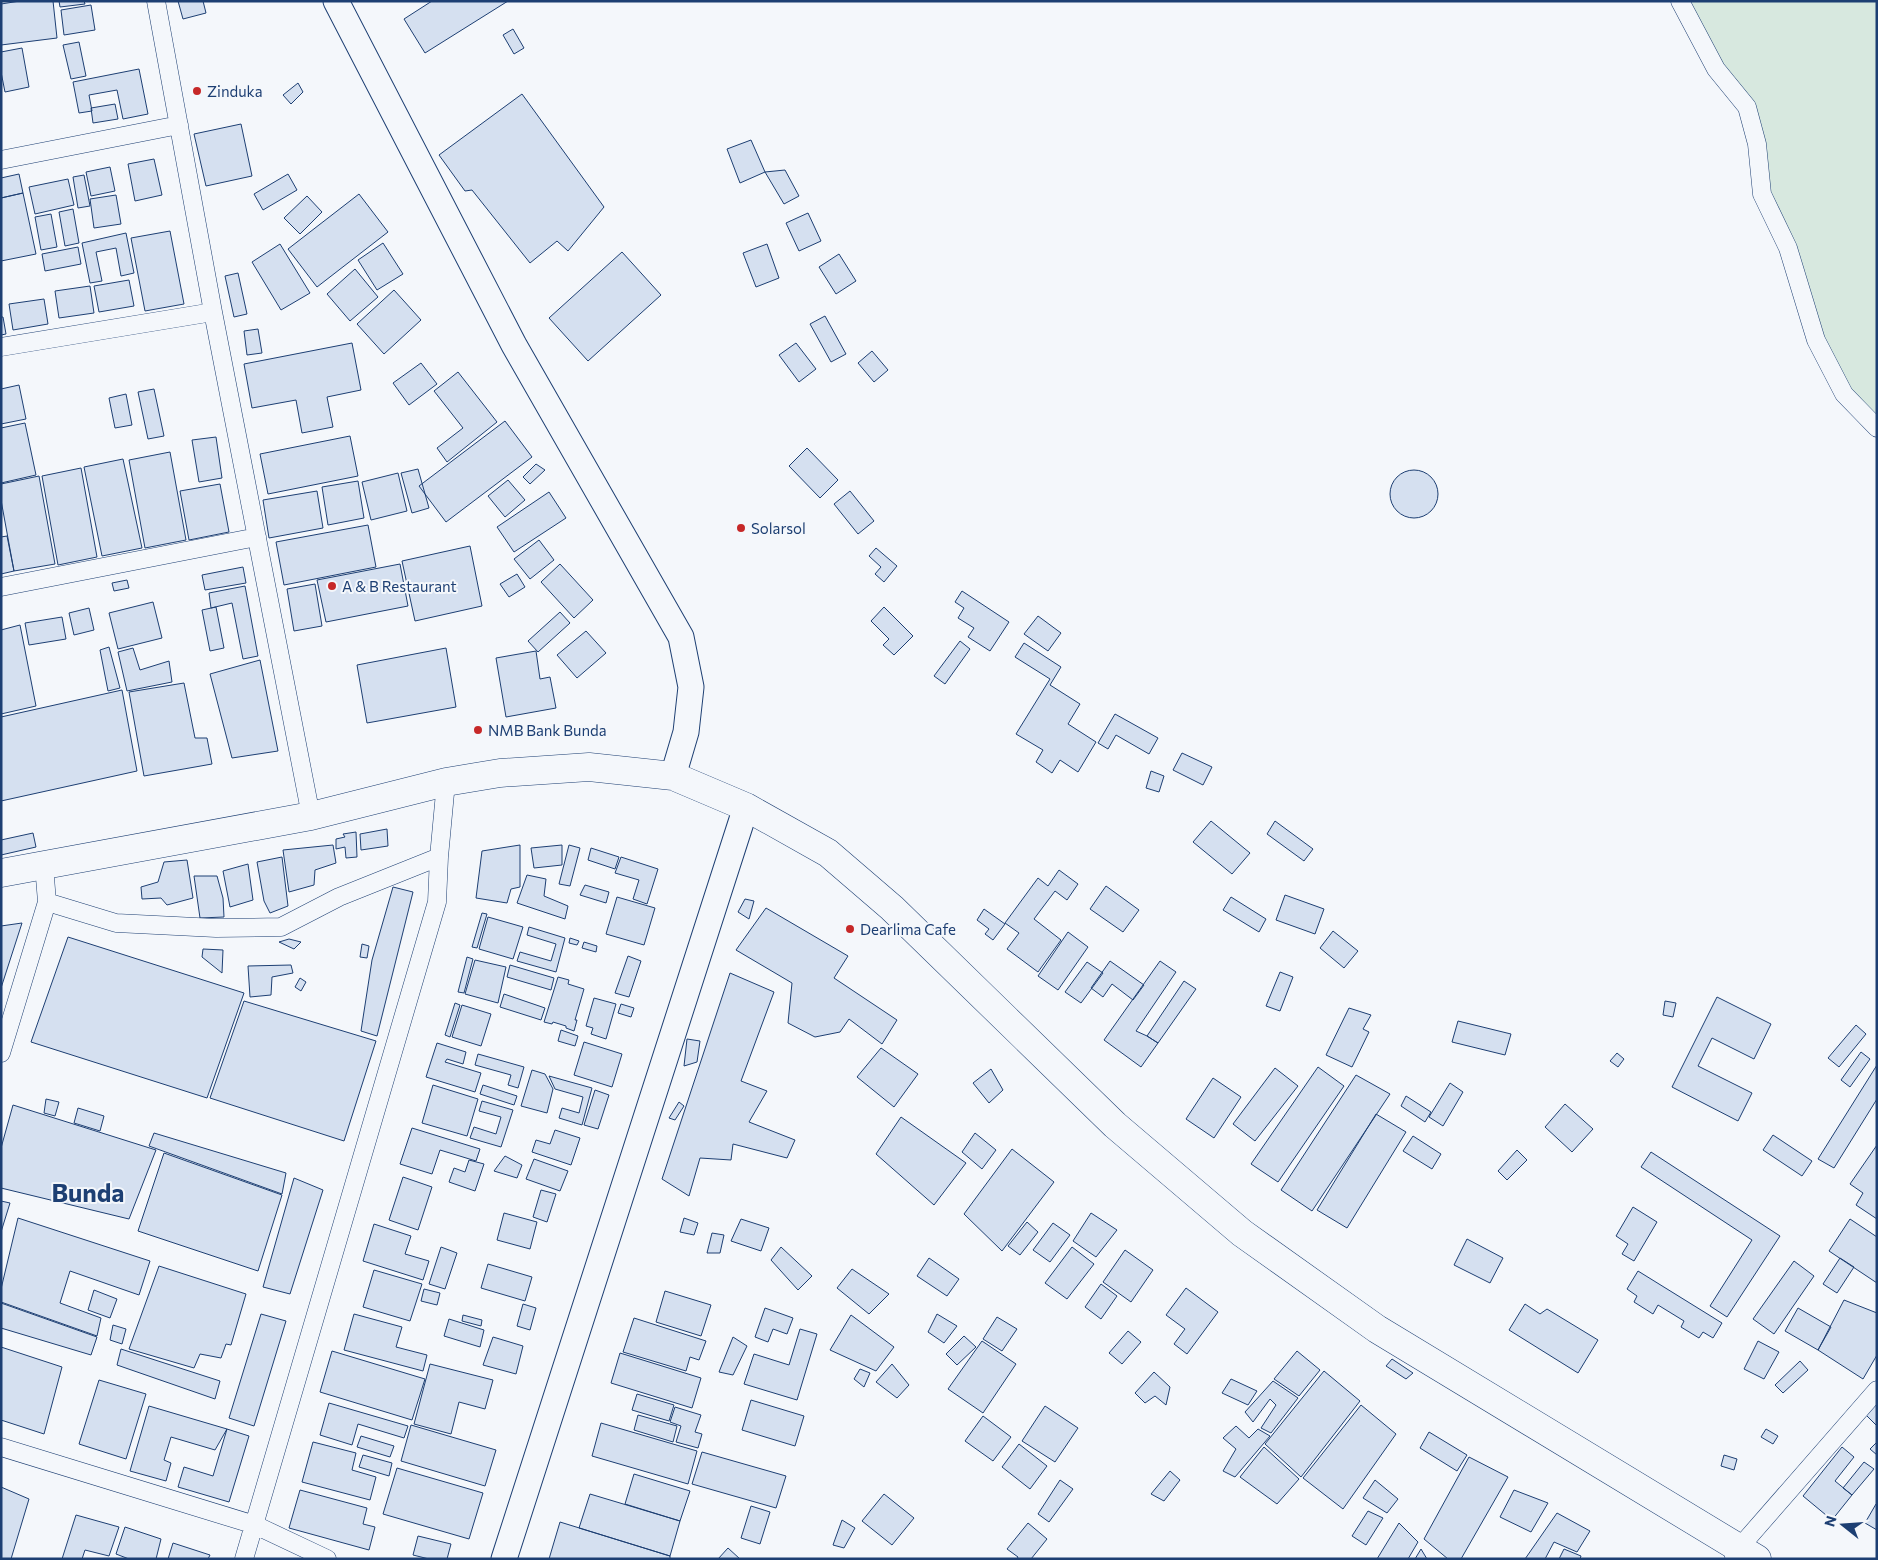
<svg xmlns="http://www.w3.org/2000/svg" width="1878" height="1560" font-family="Commissioner,sans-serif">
<rect width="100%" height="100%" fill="#f4f7fb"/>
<path fill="#d7e8df" stroke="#687fa3" d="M1680,1H1877V428L1844,394L1762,194L1757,144Z"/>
<path fill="#d5e0f0" stroke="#1d3f73" d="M20,1H53L57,38L1,45V4Z
M59,1H84L85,4L60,7Z
M178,1H203L206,13L183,19Z
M432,1H508L425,53L404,19Z
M91,5L95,30L64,35L61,10Z
M513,29L524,48L514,54L503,35Z
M79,42L86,76L71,79L63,45Z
M22,48L29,87L5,92L1,72V52Z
M139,69L148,114L123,119L117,90L89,95L92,111L79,113L73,82Z
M298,83L303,92L291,104L283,95Z
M522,94L604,207L568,251L557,241L530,263L472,190L465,191L439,155Z
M115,104L118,119L93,123L91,108Z
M241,124L252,176L206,186L194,134Z
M751,140L765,172L740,183L727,149Z
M154,159L162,195L135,201L128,164Z
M110,167L115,191L91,196L86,172Z
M785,170L799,196L784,204L765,172Z
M19,174L23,193L1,198V178Z
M288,174L297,190L263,210L254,194Z
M84,175L90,206L78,208L73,177Z
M68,179L74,205L35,214L29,187Z
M23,193L36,254L1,261V198Z
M359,194L388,232L317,287L288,249Z
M116,195L121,224L94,228L90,199Z
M307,196L322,212L300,234L284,218Z
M73,209L79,243L65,246L59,212Z
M808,213L821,241L799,251L786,223Z
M51,214L57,247L41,250L35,217Z
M170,231L184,304L145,311L131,238Z
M126,233L134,273L121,276L116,248L96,252L102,281L90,283L82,243Z
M383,243L403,274L377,290L358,260Z
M280,244L310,293L281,310L252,262Z
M767,244L779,278L756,287L743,253Z
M78,247L81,264L45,271L42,254Z
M622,252L661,295L588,361L549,318Z
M839,254L856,281L836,294L819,267Z
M355,269L378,297L350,321L327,294Z
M238,273L247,314L234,317L225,276Z
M129,280L134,306L99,312L94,286Z
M90,286L94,313L59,318L55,291Z
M394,290L421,320L384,354L357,324Z
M44,299L48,324L13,330L9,304Z
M825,316L846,354L831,362L810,324Z
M1,317H3L6,334L1,335Z
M258,329L262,353L247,355L244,331Z
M352,343L361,390L327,397L333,427L302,433L296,400L252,408L244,364Z
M796,343L816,369L799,382L779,355Z
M872,351L888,370L874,382L858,363Z
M421,363L437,384L409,405L393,383Z
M458,372L497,422L447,462L437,448L463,428L434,391Z
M19,385L26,419L1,424V389Z
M154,389L164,436L148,439L138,392Z
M126,394L132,425L115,428L109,398Z
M505,421L532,457L446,522L419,486Z
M25,423L36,475L1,483V428Z
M350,436L358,476L268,494L260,454Z
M216,437L222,478L199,482L192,440Z
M807,448L838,480L820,498L789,466Z
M170,452L186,540L145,548L129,460Z
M123,459L142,548L102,556L84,467Z
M536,464L545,470L530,484L523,477Z
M81,468L97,557L58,565L42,476Z
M418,469L429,508L412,513L401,473Z
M1390 494a24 24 0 1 1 48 0a24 24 0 1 1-48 0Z
M398,473L407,511L371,520L362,482Z
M39,476L55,564L14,571L1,500V484Z
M508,480L525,500L505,517L488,496Z
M358,481L364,518L328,525L322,487Z
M220,484L229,532L189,540L180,491Z
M317,491L323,528L269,538L263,500Z
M850,491L874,521L858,534L834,504Z
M549,492L566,518L514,552L497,527Z
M368,525L376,567L284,585L276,542Z
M7,536L14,571L1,574V537Z
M539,540L554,560L530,579L514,559Z
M470,546L482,606L415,621L402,561Z
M876,548L897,566L884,582L875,574L881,567L869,556Z
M400,564L408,606L326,622L317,580Z
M560,564L593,600L574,618L541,582Z
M243,567L246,583L205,590L202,575Z
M517,574L525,587L509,597L500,584Z
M127,580L129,588L114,591L112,583Z
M315,584L322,626L294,631L287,589Z
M245,586L258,656L243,659L232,603L211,608L209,593Z
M962,591L1009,622L990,651L968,637L974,628L958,618L964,608L955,602Z
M153,602L162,638L118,649L109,613Z
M216,607L224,648L210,651L202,610Z
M884,607L913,636L894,655L883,645L889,639L871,621Z
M89,608L94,630L74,635L69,613Z
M560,612L570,623L538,652L528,641Z
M1038,616L1061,633L1048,651L1024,634Z
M62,617L66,639L29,645L25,623Z
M20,625L36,706L1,714V630Z
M586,631L606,653L577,678L557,655Z
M960,641L970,649L945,684L934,676Z
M1024,643L1061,667L1050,685L1080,704L1068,724L1096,742L1078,772L1060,760L1052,773L1036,762L1043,750L1016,734L1050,679L1015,657Z
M109,647L120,688L108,691L100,650Z
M133,648L140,670L169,661L172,682L127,691L118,652Z
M446,648L456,707L367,723L357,665Z
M536,651L540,679L550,677L556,708L506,717L496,658Z
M260,660L278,751L232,758L210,674Z
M184,683L195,738H207L212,764L144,776L129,692Z
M122,690L137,771L1,801V717Z
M1115,714L1158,738L1149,754L1116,735L1108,749L1098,743Z
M1182,753L1212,767L1203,785L1173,770Z
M1151,771L1164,776L1159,792L1146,788Z
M1211,821L1250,853L1232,874L1193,842Z
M1275,821L1313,849L1304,861L1267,834Z
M387,829L388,846L361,850L360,834Z
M356,832L357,857L346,858L345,847L336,849V839L345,837L343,834Z
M33,833L36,847L1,855V840Z
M333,845L336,863L315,870L314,885L289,892L283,850Z
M520,845V887L511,889L507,903L476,898L482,851Z
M562,845V865L534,868L531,848Z
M569,845L580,848L570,886L559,884Z
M591,848L619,857L615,869L588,860Z
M282,857L288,906L270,913L264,901L257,862Z
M621,857L658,869L647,904L633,899L639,880L615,873Z
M187,860L193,898L167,905L161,898L142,899L141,887L158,882L164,862Z
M248,864L253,900L230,907L223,871Z
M1059,870L1078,884L1067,900L1055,891L1034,919L1061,940L1038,972L1007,949L1019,933L1005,923L1038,878L1048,886Z
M527,875L546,879L544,896L568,906L565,919L517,903Z
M194,876H217L223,898L224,917L200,918Z
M585,885L609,892L606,903L580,895Z
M1106,886L1139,910L1123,932L1090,909Z
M393,887L413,892L377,1036L361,1031L372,960Z
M1285,895L1324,909L1315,934L1276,920Z
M617,897L655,908L644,945L606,934Z
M1231,897L1266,919L1259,932L1223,910Z
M745,899L754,901L749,919L738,912Z
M766,908L848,956L834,978L897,1020L882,1044L849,1019L840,1032L815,1037L788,1023L792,983L736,950Z
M984,909L1005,924L993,940L985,934L989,929L977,920Z
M482,913L487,914L477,948L472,947Z
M488,917L523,927L513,959L479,949Z
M22,923L1,988V926Z
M529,927L565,938L556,972L517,961L520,952L551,961L556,944L527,935Z
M1333,931L1358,951L1344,968L1320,948Z
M1068,932L1088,947L1058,990L1038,976Z
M68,937L244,993L207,1098L31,1042Z
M570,938L579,941L577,945L569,943Z
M289,939L301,942L294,949L279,942Z
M584,942L597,946L596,952L582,948Z
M362,944L369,946L367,958L360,957Z
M203,949L223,950L222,973L202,957Z
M628,956L641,961L629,997L615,993Z
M467,957L473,959L464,993L458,992Z
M475,960L506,967L498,1003L465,994Z
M1110,961L1144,985L1133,1000L1112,984L1103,997L1091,988Z
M1160,961L1176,972L1136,1031L1147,1036L1158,1043L1141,1067L1104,1040Z
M1087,962L1103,973L1081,1003L1065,992Z
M291,965L293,973L272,977L271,995L250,997L248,966Z
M510,965L554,978L551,990L507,977Z
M1280,972L1293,977L1280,1011L1266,1006Z
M730,973L774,992L741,1081L767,1091L749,1122L795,1140L787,1158L733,1144L731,1160L700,1158L689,1196L662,1179Z
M558,977L569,980L568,984L584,989L575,1020H577L574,1031L566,1028V1026L553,1022L552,1024L544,1022Z
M300,978L306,982L301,991L295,987Z
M1184,981L1196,989L1158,1043L1147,1036Z
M504,994L545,1008L541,1020L500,1007Z
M1717,997L1771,1024L1754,1059L1712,1038L1698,1066L1752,1093L1738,1121L1672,1087Z
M594,998L616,1004L606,1039L591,1034L593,1028L586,1026Z
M244,1001L376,1041L344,1141L210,1098Z
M1665,1001L1676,1003L1673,1017L1663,1015Z
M455,1003L460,1005L450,1037L445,1035Z
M621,1004L634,1008L631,1017L618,1013Z
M462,1005L491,1014L481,1046L452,1037Z
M1349,1008L1371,1015L1363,1029L1369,1032L1352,1067L1326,1055Z
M1458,1021L1511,1034L1505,1055L1452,1042Z
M1856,1025L1866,1034L1839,1067L1828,1058Z
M561,1030L578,1036L575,1046L558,1041Z
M687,1039L700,1041L697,1062L684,1066Z
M584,1042L622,1054L612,1087L574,1075Z
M437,1043L466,1052L463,1064L447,1059L445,1062L481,1073L475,1092L426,1077Z
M881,1048L918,1074L894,1107L857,1077Z
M1861,1052L1870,1059L1850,1087L1841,1080Z
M1617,1053L1624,1059L1618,1067L1610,1061Z
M478,1054L524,1067L518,1088L508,1085L511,1075L475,1065Z
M1877,1065V1099L1834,1168L1818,1159Z
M1318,1067L1344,1086L1278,1182L1251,1164Z
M1275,1068L1298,1086L1255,1141L1233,1124Z
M991,1069L1003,1090L989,1103L973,1083Z
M532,1070L545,1074L553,1089L547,1113L521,1106Z
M1356,1075L1390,1094L1312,1211L1281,1190Z
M549,1076L592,1088L582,1125L559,1118L562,1108L579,1113L583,1097L555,1089Z
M1213,1078L1241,1097L1214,1138L1186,1119Z
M1450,1083L1463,1092L1443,1126L1429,1117Z
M433,1085L478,1099L467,1136L422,1123Z
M483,1085L517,1096L514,1105L480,1094Z
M595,1090L609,1095L598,1129L584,1125Z
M1406,1096L1431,1112L1425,1122L1401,1106Z
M46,1099L59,1102L55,1116L44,1113Z
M482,1101L513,1110L501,1147L470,1138L474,1127L496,1134L501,1117L479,1111Z
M679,1102L684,1106L675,1120L669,1118Z
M1565,1104L1593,1129L1572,1152L1545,1127Z
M13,1105L156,1150L129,1219L1,1188V1148Z
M78,1108L104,1116L100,1131L74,1123Z
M1376,1114L1406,1132L1347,1228L1317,1210Z
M901,1117L966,1163L934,1205L876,1154Z
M412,1128L480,1149L476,1161L440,1150L432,1174L400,1164Z
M555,1130L580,1138L571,1165L532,1152L536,1140L550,1144Z
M154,1133L286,1173L282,1194L149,1146Z
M975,1133L996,1150L982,1169L962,1152Z
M1773,1135L1812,1161L1802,1176L1763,1150Z
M1413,1136L1441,1154L1432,1169L1403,1151Z
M1877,1145V1219L1856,1205L1863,1193L1850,1184Z
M1012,1149L1054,1182L1002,1251L964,1214Z
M1517,1150L1527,1160L1507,1180L1498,1171Z
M1651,1152L1780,1236L1727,1317L1710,1306L1752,1240L1641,1167Z
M164,1153L282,1195L258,1271L138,1231Z
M505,1156L522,1165L517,1178L494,1171Z
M534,1159L568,1171L560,1191L526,1179Z
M469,1160L484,1164L475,1191L449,1182L454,1168L465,1172Z
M403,1177L432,1187L418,1230L389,1220Z
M294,1178L323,1190L290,1294L263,1287Z
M541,1190L556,1194L547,1222L533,1217Z
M1,1201L10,1203L1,1232Z
M1633,1207L1657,1222L1634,1261L1622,1254L1628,1244L1616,1236Z
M504,1213L537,1222L530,1249L497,1240Z
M1091,1213L1117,1230L1096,1257L1073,1241Z
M18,1218L150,1261L139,1295L70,1271L60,1303L101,1318L97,1336L1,1302V1289Z
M684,1218L698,1223L694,1235L680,1232Z
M741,1219L769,1228L761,1251L731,1241Z
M1850,1219L1877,1237V1283L1829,1251Z
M1027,1222L1038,1232L1020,1255L1008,1246Z
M1053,1223L1070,1235L1050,1262L1033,1250Z
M374,1224L411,1236L405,1254L429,1261L423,1280L363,1261Z
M712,1233L724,1235L720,1253H707Z
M1467,1239L1503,1258L1490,1283L1454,1265Z
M441,1247L457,1253L445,1289L429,1284Z
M781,1247L812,1276L798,1290L771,1260Z
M1072,1247L1094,1264L1067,1299L1045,1283Z
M1125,1250L1153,1270L1131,1302L1103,1282Z
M929,1258L959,1279L947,1296L917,1276Z
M1840,1258L1854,1267L1837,1293L1823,1284Z
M1794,1261L1814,1276L1774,1334L1753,1319Z
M488,1264L532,1277L525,1301L481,1288Z
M159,1266L246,1294L231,1345L226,1344L221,1358L200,1354L194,1368L129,1349Z
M852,1269L889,1294L869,1314L837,1288Z
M374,1270L422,1284L410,1321L363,1307Z
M1638,1271L1722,1323L1713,1338L1703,1332L1699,1338L1681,1327L1684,1321L1658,1305L1653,1314L1634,1302L1637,1296L1627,1289Z
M1101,1284L1117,1296L1101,1319L1085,1307Z
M1186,1288L1218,1312L1187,1354L1174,1344L1185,1329L1166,1315Z
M424,1289L440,1293L437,1305L421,1301Z
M94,1290L117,1299L110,1318L88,1310Z
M665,1291L711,1305L701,1336L656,1322Z
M1844,1300L1877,1313V1355L1863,1379L1818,1350Z
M1,1303L97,1337L91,1355L1,1328Z
M523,1304L536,1308L530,1330L517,1326Z
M1525,1304L1540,1314L1547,1309L1598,1340L1578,1373L1509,1330Z
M765,1308L793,1318L787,1334L773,1329L768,1342L755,1337Z
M1798,1308L1831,1327L1818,1350L1785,1331Z
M261,1314L286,1321L254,1426L229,1418Z
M354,1314L402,1327L396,1347L427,1355L423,1371L344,1350Z
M937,1314L957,1326L944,1343L928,1332Z
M463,1315L482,1320L481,1326L462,1321Z
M851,1315L894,1347L876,1371L830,1350Z
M997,1317L1017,1329L1002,1351L983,1339Z
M634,1318L706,1341L699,1360L690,1357L686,1371L623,1352Z
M449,1319L484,1330L480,1347L444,1336Z
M113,1325L126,1329L122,1344L110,1340Z
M800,1329L817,1334L797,1400L744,1384L754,1354L789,1365Z
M1128,1331L1141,1342L1122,1364L1109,1353Z
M964,1336L976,1347L957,1365L946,1354Z
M493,1337L523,1346L516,1374L483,1365Z
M733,1337L747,1346L733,1375L719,1372Z
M982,1341L1016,1364L983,1413L948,1389Z
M1758,1341L1779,1352L1764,1379L1744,1369Z
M1,1347L62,1367L44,1434L1,1420Z
M121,1349L220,1381L215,1399L117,1365Z
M332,1351L425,1379L412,1420L320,1392Z
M1297,1351L1320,1370L1299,1396L1274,1379Z
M620,1353L701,1378L692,1408L611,1383Z
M1392,1359L1413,1373L1406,1379L1386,1366Z
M1800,1361L1808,1370L1783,1393L1775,1385Z
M430,1364L493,1380L485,1409L459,1402L451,1434L414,1424Z
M892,1364L909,1385L897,1398L876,1382Z
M860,1369L870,1373L864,1387L854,1379Z
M1324,1371L1360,1401L1301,1477L1265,1444Z
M1154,1372L1170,1387L1166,1405L1155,1396L1145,1403L1135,1393Z
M1231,1379L1257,1391L1248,1405L1222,1393Z
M99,1380L146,1394L126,1459L79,1444Z
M1273,1381L1298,1398L1271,1433L1261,1428L1276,1405L1270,1399L1253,1422L1245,1412Z
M637,1394L674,1405L669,1421L632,1410Z
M751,1400L804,1416L795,1446L742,1430Z
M329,1403L408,1426L404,1438L358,1424L352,1445L320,1435Z
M1361,1405L1396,1434L1343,1509L1303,1478Z
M1876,1405H1877V1426L1866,1415Z
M149,1406L227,1429L215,1450L171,1437L164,1460L171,1463L166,1481L130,1471Z
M1045,1406L1078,1428L1055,1462L1022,1441Z
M675,1407L701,1415L695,1432L702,1434L698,1448L676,1442L681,1426L670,1422Z
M638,1415L677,1426L673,1442L634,1430Z
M983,1416L1011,1437L993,1461L965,1441Z
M601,1423L697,1451L688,1484L592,1456Z
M411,1425L496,1450L485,1486L401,1461Z
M1236,1426L1249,1438L1258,1429L1270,1436L1235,1477L1223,1471L1236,1449L1223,1438Z
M227,1429L249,1436L229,1502L178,1487L184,1467L213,1476Z
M1766,1429L1778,1436L1773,1444L1761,1437Z
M1429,1432L1467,1455L1457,1471L1420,1448Z
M361,1436L394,1446L390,1457L357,1447Z
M313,1442L356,1453L352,1470L376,1477L370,1500L302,1482Z
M1877,1442V1455L1870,1449Z
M1019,1444L1047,1466L1030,1489L1002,1467Z
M1264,1447L1299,1479L1277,1504L1240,1477Z
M1842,1447L1854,1457L1835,1481L1852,1495L1832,1520L1803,1496Z
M702,1452L786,1476L776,1508L692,1484Z
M363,1455L392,1463L389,1476L359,1467Z
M1724,1455L1737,1459L1734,1470L1721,1466Z
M1469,1457L1508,1477L1461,1559H1448L1424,1539Z
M1864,1462L1874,1469L1852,1495L1843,1488Z
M397,1468L483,1493L469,1539L383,1514Z
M1170,1471L1180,1480L1164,1501L1151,1494Z
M634,1474L690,1491L680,1521L625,1504Z
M1060,1480L1073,1489L1049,1522L1038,1514Z
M1375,1480L1398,1499L1387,1513L1363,1498Z
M1,1487L29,1499L11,1559H1Z
M300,1490L367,1508L363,1524L375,1527L369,1550L289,1528Z
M1514,1490L1548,1503L1531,1532L1500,1517Z
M590,1494L680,1521L670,1556L579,1528Z
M884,1494L914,1518L892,1545L862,1521Z
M1876,1504L1877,1505V1530L1865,1523Z
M751,1506L770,1512L760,1544L741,1538Z
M1368,1511L1383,1518L1366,1545L1352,1536Z
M1557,1513L1590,1531L1577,1552L1554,1542L1545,1559H1525Z
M76,1515L119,1527L109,1556L85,1550L82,1559H62Z
M842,1520L855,1528L844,1548L833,1545Z
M560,1522L670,1556V1559H549Z
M1028,1523L1047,1539L1031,1559H1017L1018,1557L1007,1549Z
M1399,1523L1418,1542L1408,1559H1377Z
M125,1527L161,1539L156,1559H129L116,1554Z
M418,1536L451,1544L447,1559H429L413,1555Z
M173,1543L210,1555L208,1559H168Z
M728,1548L740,1559H718Z
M1421,1549L1427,1559H1415Z
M1564,1549L1581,1556L1580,1559H1559Z"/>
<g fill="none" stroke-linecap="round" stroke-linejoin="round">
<defs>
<path id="minor" d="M156,1L213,312L311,816
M1680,1L1716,69L1747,107L1757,144L1762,194L1788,248L1816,340L1844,394L1877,428
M1,160L179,125
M1,347L213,312
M1,587L257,537
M47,902L116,923L216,928L281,927L339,897L439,857
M1,1053L47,902L44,865
M1,1447L255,1525L327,1559
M1734,1556L1739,1548L1877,1390
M244,1559L437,902L439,857L446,782"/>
<path id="secondary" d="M336,1L514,345L681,637L691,687L686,732L673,776
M504,1559L746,807"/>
<path id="trunk" d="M1,873L311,816L446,782L500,773L589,767L673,776L746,807L828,853L892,908L1115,1125L1242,1233L1377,1329L1757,1559"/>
</defs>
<use href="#minor" stroke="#1d3f73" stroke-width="19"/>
<use href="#secondary" stroke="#1d3f73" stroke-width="27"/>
<use href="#trunk" stroke="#1d3f73" stroke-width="29"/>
<use href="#minor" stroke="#f4f7fb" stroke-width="18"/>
<use href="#secondary" stroke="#f4f7fb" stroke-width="25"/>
<use href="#trunk" stroke="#f4f7fb" stroke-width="28"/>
</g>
<g fill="#c62828" stroke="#f4f7fb" stroke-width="2">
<circle cx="197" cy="91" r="5"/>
<circle cx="741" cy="528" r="5"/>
<circle cx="332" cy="586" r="5"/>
<circle cx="478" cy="730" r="5"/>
<circle cx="850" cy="929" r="5"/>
</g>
<g text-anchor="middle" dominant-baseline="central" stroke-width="4" stroke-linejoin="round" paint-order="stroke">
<g font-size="15" fill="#1d3f73" stroke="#f4f7fb" text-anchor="start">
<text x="207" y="91">Zinduka</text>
<text x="751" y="528">Solarsol</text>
<text x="342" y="586">A &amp; B Restaurant</text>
<text x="488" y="730">NMB Bank Bunda</text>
<text x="860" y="929">Dearlima Cafe</text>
</g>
<g font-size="25" font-weight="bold" fill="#1d3f73" stroke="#f4f7fb">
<text x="88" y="1192">Bunda</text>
</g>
</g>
<rect width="1878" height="1560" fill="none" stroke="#1d3f73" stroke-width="5"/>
<g transform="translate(1843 1525) rotate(287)" stroke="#f4f7fb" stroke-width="4" paint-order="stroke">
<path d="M0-4L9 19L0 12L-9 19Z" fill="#1d3f73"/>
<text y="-8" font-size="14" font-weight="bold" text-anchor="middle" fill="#1d3f73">N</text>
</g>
</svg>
